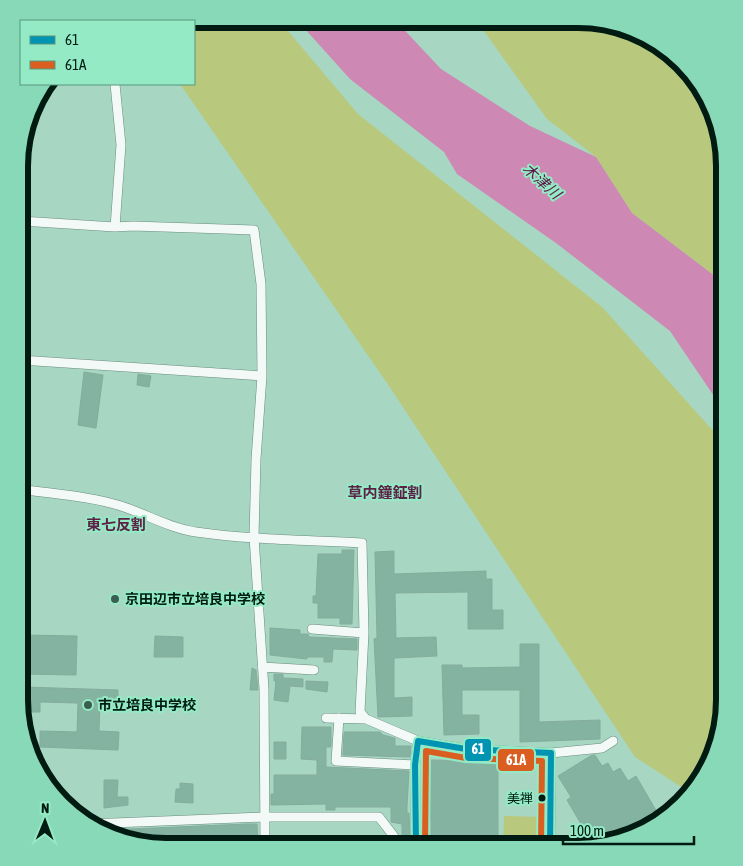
<svg xmlns="http://www.w3.org/2000/svg" width="743" height="866" font-family="'Asap Condensed','Noto Sans JP',sans-serif">
<rect width="100%" height="100%" fill="#a7d6c2"/>
<path fill="#b8c97d" d="M165,19H278L358,114L602,307L724,443V711L700,782L689,792L635,757L387,383L180,84H194V21H150Z
M476,20H597L659,43L704,92L724,165V283L632,213L596,157L547,119Z
M504,816L543,817V847H503Z"/>
<path fill="#cd88b3" d="M296,19H394L441,69L530,126L596,157L632,213L724,283V411L670,331L556,243L457,174L444,152L350,79Z"/>
<path fill="#84b3a2" stroke="#85ac9c" d="M84,372L103,375L96,428L78,425Z
M138,374L151,376L149,387L137,385Z
M342,550H354L352,624H340V618H318V603H313V596H316L318,554H342Z
M394,551V574L486,571V579H492V610H503V629H468V592L395,593L396,638L436,637L437,656L394,658V698L412,697V716L378,717L374,639L377,638L375,552Z
M270,628L300,630V634H308L309,637L357,639V650L333,649L332,662H324V657H307V659L270,655Z
M23,635L77,636L76,675L22,674Z
M155,636L183,637V657H154Z
M520,644H539V722L600,720V739L520,742V690H462V715H479V734L444,735L442,665H462V668L520,667Z
M252,668L256,670L258,690H250Z
M274,674H283V678L303,679V687L290,686L288,702L274,700L276,681H274Z
M306,681L328,682L327,692L306,689Z
M24,687L118,690V704L100,703L99,731L119,732L118,750L40,747V731L77,732L78,703L40,702V712H23Z
M302,727H331V747H326V767L409,771L407,806V813H409L410,836H402V824L391,822V807H335V810H326V804L271,805V794H274V775H317V760L301,759Z
M344,732H380L383,735L395,738V746H411L410,757L343,755Z
M274,742H286V759H274Z
M592,755H595L602,766L608,763L613,772L620,768L628,781L636,776L661,819L651,828L600,843L596,837L591,841L567,800L571,797L558,776Z
M428,760L498,761V847H431V818L428,819Z
M104,780H118L117,797H128V805L104,808Z
M180,783L193,784V803L175,802L176,789H180Z
M247,824H257L258,847H178V841L138,842L107,832V830Z"/>
<g fill="none" stroke-linecap="round" stroke-linejoin="round">
<defs>
<path id="street" d="M21,221L115,227L133,226L254,230L261,284L262,376L256,459L254,537L264,689L265,847
M115,227L121,145L115,84
M20,360L262,376
M20,489C53,494 89,496 121,506C146,514 169,528 196,532C251,540 307,540 362,543L364,633L360,712L366,719L418,741L466,749L551,753L602,748L613,741
M312,629L364,633
M262,667L314,670
M326,718L366,719
M339,718L336,761L415,765
M88,824L264,817H379L402,847
M416,847L415,765L418,741
M550,847L551,753"/>
</defs>
<use href="#street" stroke="#6a8c7f" stroke-width="10"/>
<use href="#street" stroke="#f2f9f6" stroke-width="9"/>
<defs>
<path id="bus-1" d="M416,847L415,765L418,741L466,749L551,753L550,847"/>
<path id="bus-2" d="M425,847L426,751L466,758L542,761L541,847"/>
</defs>
<use href="#bus-1" stroke="#93eac5" stroke-width="10"/>
<use href="#bus-2" stroke="#93eac5" stroke-width="10"/>
<use href="#bus-1" stroke="#0094b2" stroke-width="6"/>
<use href="#bus-2" stroke="#da5e20" stroke-width="6"/>
</g>
<g fill="#3b5c50" stroke="#93eac5" stroke-width="2">
<circle cx="115" cy="599" r="5"/>
<circle cx="88" cy="705" r="5"/>
</g>
<circle fill="#011b12" stroke="#93eac5" stroke-width="2" cx="542" cy="798" r="4.5"/>
<g text-anchor="middle" dominant-baseline="central" stroke-width="4" stroke-linejoin="round" paint-order="stroke">
<g font-size="13" fill="#011b12" stroke="#93eac5" text-anchor="end">
<text x="533" y="798">美禅</text>
</g>
<g font-size="14" font-weight="bold" fill="#011b12" stroke="#93eac5" text-anchor="start">
<text x="125" y="599">京田辺市立培良中学校</text>
<text x="98" y="705">市立培良中学校</text>
</g>
<g font-size="15" font-style="italic" fill="#5f1445" stroke="#93eac5">
<text transform="translate(542 181) rotate(42)">木津川</text>
</g>
<g font-size="15" font-weight="bold" fill="#5e2146" stroke="#93eac5">
<text x="385" y="492">草内鐘鉦割</text>
<text x="116" y="524">東七反割</text>
</g>
</g>
<path d="M0 0H743V866H0ZM166 28H578A138 138 0 0 1 716 166V700A138 138 0 0 1 578 838H166A138 138 0 0 1 28 700V166A138 138 0 0 1 166 28Z" fill="#87d9b7" fill-rule="evenodd"/>
<path fill="none" stroke="#011b12" stroke-width="6" d="M166 28H578A138 138 0 0 1 716 166V700A138 138 0 0 1 578 838H166A138 138 0 0 1 28 700V166A138 138 0 0 1 166 28Z"/>
<g stroke="#93eac5" stroke-width="2">
<rect x="464" y="738" width="28" height="24" rx="5" fill="#0094b2"/>
<rect x="497" y="748" width="38" height="24" rx="5" fill="#da5e20"/>
</g>
<g font-size="14" text-anchor="middle" font-weight="bold" fill="#fff">
<text x="478" y="754">61</text>
<text x="516" y="765">61A</text>
</g>
<rect x="20" y="20" width="175" height="65" fill="#93eac5" stroke="#59977d"/>
<rect x="30" y="36" width="25" height="8" fill="#0094b2" stroke="#59977d"/>
<text x="65" y="45" font-size="15" fill="#011b12">61</text>
<rect x="30" y="61" width="25" height="8" fill="#da5e20" stroke="#59977d"/>
<text x="65" y="70" font-size="15" fill="#011b12">61A</text>
<g transform="translate(45 821) rotate(1)" stroke="#93eac5" stroke-width="4" paint-order="stroke">
<path d="M0-4L9 19L0 12L-9 19Z" fill="#011b12"/>
<text y="-8" font-size="14" font-weight="bold" text-anchor="middle" fill="#011b12">N</text>
</g>
<path d="M563 836v8h131v-8" fill="none" stroke="#011b12" stroke-width="2.5"/>
<text x="570" y="836" font-size="15" fill="#011b12" stroke="#93eac5" stroke-width="4" paint-order="stroke">100 m</text>
</svg>
